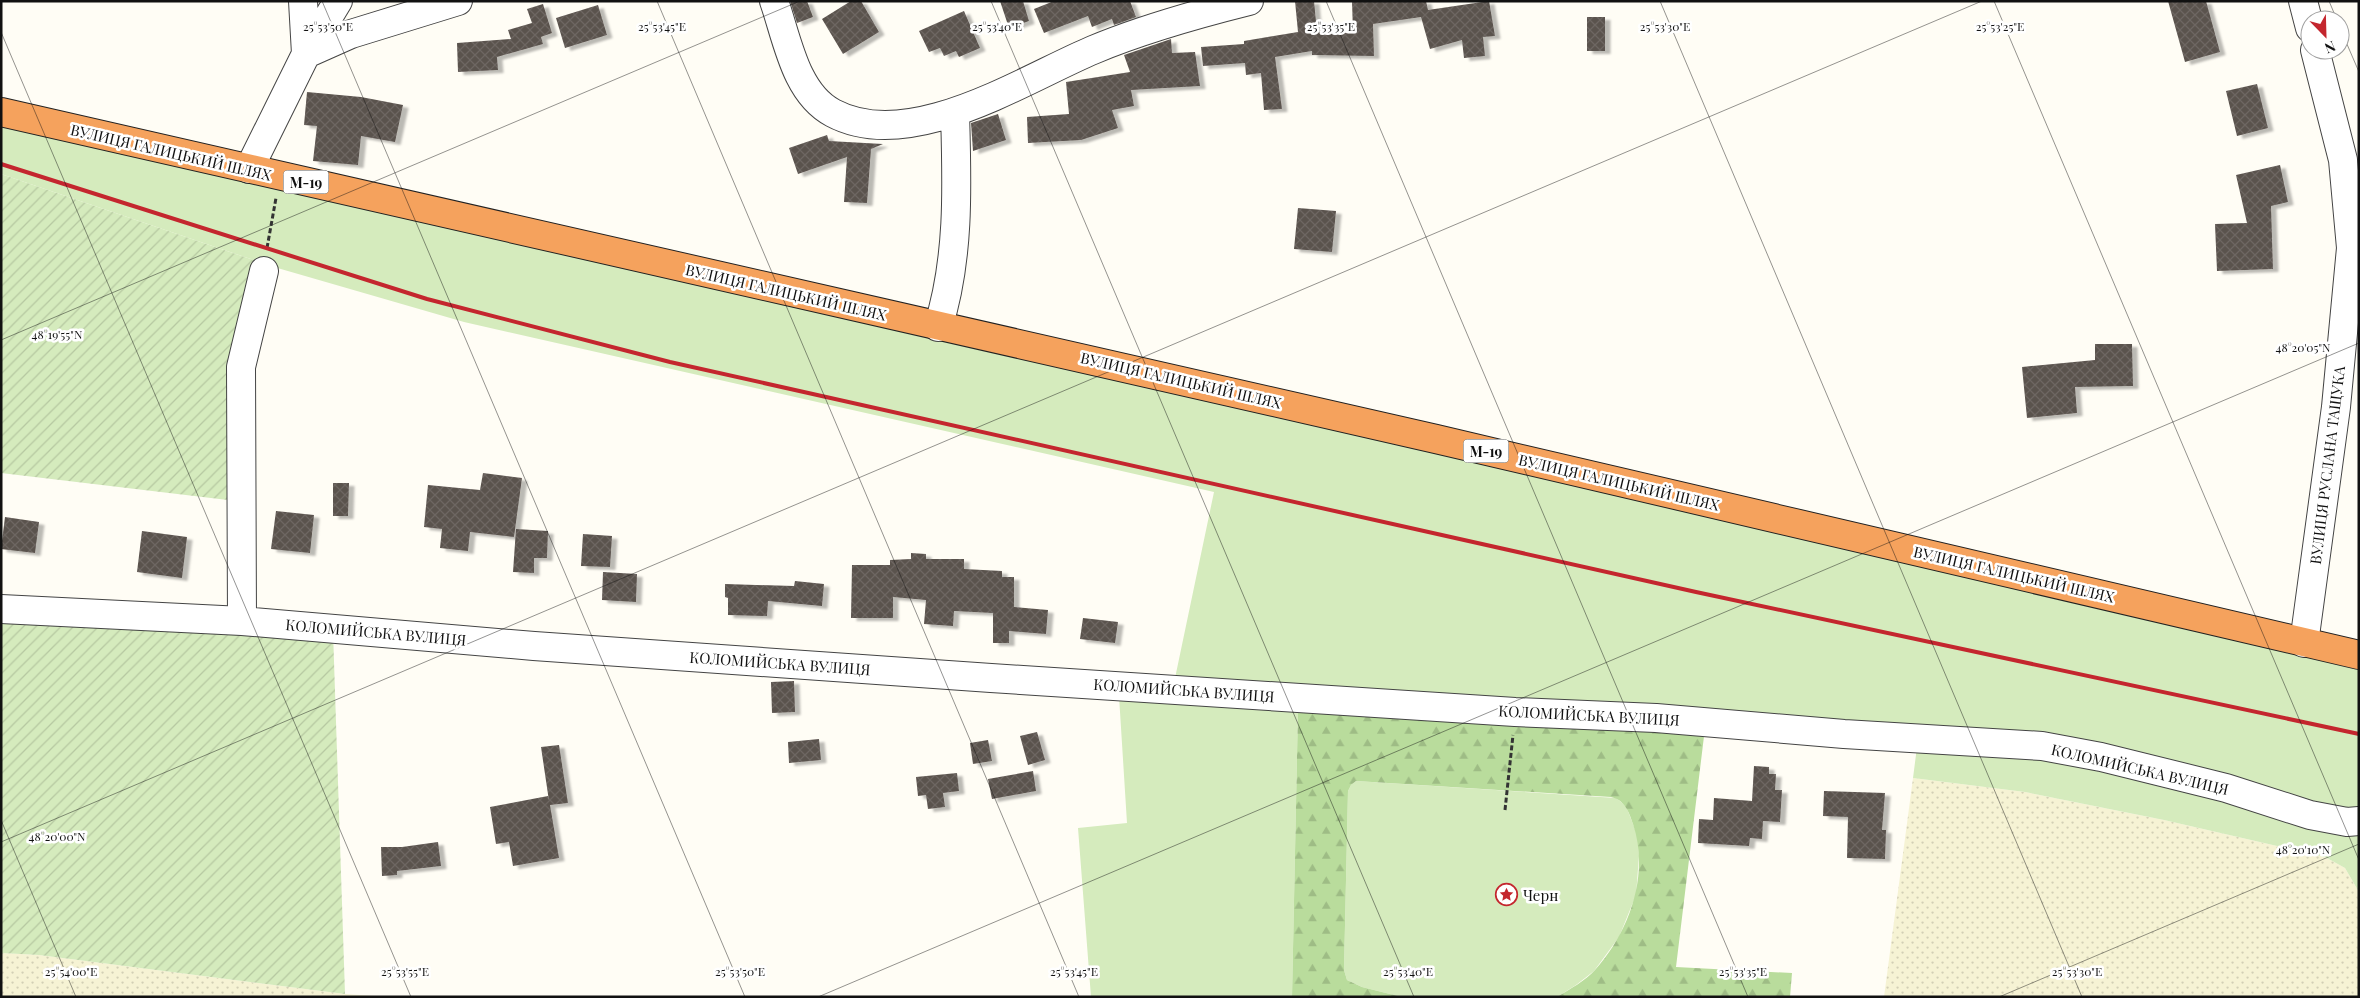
<svg xmlns="http://www.w3.org/2000/svg" width="2360" height="998" font-family="'Playfair Display',serif">
<defs>
<pattern id="farmland-dots" width="8" height="8" patternUnits="userSpaceOnUse" patternTransform="scale(1.25)"><rect width="8" height="8" fill="#f6f3d4"/><path d="M2 2h.1M6 6h.1" fill="none" stroke="#d2cfb5" stroke-width="1.8" stroke-linecap="round"/></pattern>
<pattern id="forest-firs" width="22" height="20" patternUnits="userSpaceOnUse" patternTransform="scale(1.25)"><rect width="22" height="20" fill="#b9dc9c"/><path d="M5 1l3.5 6h-7zM16 11l3.5 6h-7z" fill="#9ebc85"/></pattern>
<pattern id="garden-furrows" width="10" height="10" patternUnits="userSpaceOnUse" patternTransform="scale(1.25)"><rect width="10" height="10" fill="#d5ebbd"/><path d="M-1 1l2-2M0 10L10 0M9 11l2-2" fill="none" stroke="#b6c8a1"/></pattern>
<pattern id="building-cross-hatch" width="8" height="8" patternUnits="userSpaceOnUse" patternTransform="scale(1.25)"><rect width="8" height="8" fill="#5a524d"/><path d="M0 0l8 8M0 8l8-8" fill="none" stroke="#6d6662"/></pattern>
<filter id="shadow"><feDropShadow dx="5.5" dy="3" stdDeviation="1" flood-color="#0004"/></filter>
</defs>
<rect width="100%" height="100%" fill="#fffdf5"/>
<path fill="url(#farmland-dots)" d="M1913,778L2025,792L2164,820L2325,857L2345,868L2359,892V997H1884Z
M1,953L39,955L345,994L389,997H1Z"/>
<path fill="#d5ebbd" d="M1,102L2359,651V892L2345,868L2325,857L2164,820L2025,792L1913,778L1917,747L1298,708L1292,997H1091L1078,828L1127,823L1118,680L1174,683L1214,492L464,322L274,267L1,174Z
M1356,781L1616,798L1626,806L1638,837L1639,856L1636,895L1619,937L1594,971L1576,985L1557,997H1402L1362,987L1347,980L1344,970L1348,791L1351,785Z"/>
<path fill="url(#forest-firs)" d="M1298,708L1705,728L1676,967L1792,973L1790,997H1557C1570,989 1585,981 1595,970C1629,932 1650,875 1633,824C1629,812 1625,800 1611,797L1356,781L1351,785L1348,791L1344,970L1347,980L1362,987L1402,997H1292Z"/>
<path fill="url(#garden-furrows)" d="M1,174L274,267L247,381L253,503L1,473Z
M1,606L333,631L345,994L39,955L1,953Z"/>
<path fill="url(#building-cross-hatch)" filter="url(#shadow)" d="M790,1H807L813,17L797,23Z
M851,1H861L879,32L843,54L822,19Z
M1000,1H1023L1029,21L1009,28Z
M1054,1H1130L1136,17L1114,25L1112,19L1092,27L1088,16L1044,33L1034,9Z
M1295,1H1314L1317,32L1353,33L1352,1H1426L1428,10L1489,1L1495,36L1483,37L1485,56L1464,58L1462,40L1430,49L1421,17L1373,24L1374,56L1312,55V51L1275,57L1282,109L1264,110L1261,73L1246,75L1245,63L1203,66L1201,47L1244,44V41L1298,32Z
M2168,1H2206L2220,52L2185,62Z
M543,4L552,33L538,38L541,37L543,44L497,57L498,70L458,72L457,43L511,39L508,30L532,23L527,9Z
M598,5L607,35L565,48L556,18Z
M964,11L980,48L959,57L956,51L944,56L940,48L929,52L919,31Z
M1587,17H1605V51H1587Z
M1171,39L1172,53L1195,52L1200,86L1131,90L1134,106L1112,110L1118,128L1081,140L1028,143L1027,117L1069,114L1066,82L1130,72L1124,55Z
M2257,84L2268,128L2237,136L2226,91Z
M307,92L361,97L403,105L395,142L361,136L358,165L313,161L317,126L304,125Z
M998,114L1006,140L973,151L971,123Z
M827,135L829,141L883,144L871,149L867,203L844,202L847,157L798,174L789,148Z
M2280,165L2288,202L2271,206L2273,269L2217,271L2215,224L2247,223L2236,175Z
M1298,208L1336,211L1332,252L1294,249Z
M2095,344H2132L2133,386L2075,387L2077,413L2027,418L2022,367L2095,360Z
M483,473L522,478L514,537L470,532L468,551L440,548L442,529L424,527L428,485L480,490Z
M333,483H349L348,516H333Z
M276,511L314,515L310,553L271,549Z
M5,517L39,522L35,553L1,549Z
M516,529L548,531L547,558H534V573L513,572Z
M142,531L187,537L182,578L137,572Z
M583,534L612,536L610,567L581,566Z
M911,553L926,554V559H964V569L1002,571V577H1014V607L1048,610L1046,634L1009,631V643H993V613L954,611L953,626L924,624L926,600L893,597V618H851L852,565H890V560L911,559Z
M603,572L637,574L636,602L602,600Z
M795,581L824,584L822,606L768,601L767,616L728,615V598L725,597V584L794,586Z
M1083,618L1118,622L1115,643L1080,639Z
M794,681L795,712L772,713L771,682Z
M1037,732L1045,760L1028,765L1020,736Z
M819,739L821,760L789,763L788,742Z
M988,740L992,761L973,764L970,743Z
M559,745L568,803L550,805L559,858L513,866L509,842L496,844L490,807L548,796L549,801L541,747Z
M1754,766L1769,767V774H1776L1775,790H1782L1780,822L1763,821L1762,839L1750,838L1749,846L1698,843L1699,819L1713,820L1714,798L1752,801Z
M1033,771L1036,791L992,799L988,779Z
M957,773L959,791L943,793L945,807L928,809L926,795L918,796L916,777Z
M1824,791L1885,793L1882,830H1886L1885,859L1847,858L1848,817L1823,816Z
M438,842L441,866L397,871V875L382,876L381,847H402Z"/>
<g fill="none" stroke-linecap="round" stroke-linejoin="round">
<defs>
<path id="minor" d="M774,1C787,38 795,93 833,113C910,154 1022,80 1093,50C1143,29 1197,14 1249,1
M2303,1L2310,28
M306,54L351,34L458,1
M306,54L338,1
M249,169L306,54L303,1
M938,327C960,258 957,183 955,112
M1,609L242,621L534,646L991,678L1515,712L1656,718L1844,734L2042,746L2101,757L2226,788L2310,815L2347,822L2359,821
M242,621L241,367L264,271
M2304,643L2336,407L2351,248L2343,160L2315,50"/>
<path id="highway" d="M1,112L1436,439L2359,655"/>
</defs>
<use href="#minor" stroke="#444" stroke-width="30"/>
<use href="#highway" stroke="#222" stroke-width="30"/>
<path stroke="#333" stroke-width="3" stroke-dasharray="5 2.5" stroke-linecap="butt" d="M267,248L276,198
M1505,810L1513,735"/>
<use href="#minor" stroke="#fff" stroke-width="28"/>
<use href="#highway" stroke="#f5a25d" stroke-width="28"/>
<path stroke="#c4262e" stroke-width="4" d="M1,164L427,299L670,362L1696,592L2359,734"/>
</g>
<path fill="none" stroke="#111" stroke-width="1" stroke-opacity="0.45" d="M322,1L745,997M657,1L1079,997M991,1L1414,997M1326,1L1748,997M1660,1L2082,997M1994,1L2359,860M2329,1L2337,20M2340,28L2359,72M1,32L411,997M1,340L800,1M1,820L76,997M1,842L1982,1M818,997L2359,343M1999,997L2359,844"/>
<defs>
<symbol id="sight-ring" viewBox="-11 -11 22 22"><circle r="9.5" fill="#fff" stroke="#c4262e" stroke-width="1.5"/><path d="M0-6L1.8-2.2L6-1.7L2.9 1.2L3.7 5.4L0 3.3L-3.7 5.4L-2.9 1.2L-6-1.7L-1.8-2.2Z" fill="#c4262e"/></symbol>
</defs>
<g fill-rule="evenodd">
<use href="#sight-ring" x="1494" y="882" width="25" height="25"/>
</g>
<g text-anchor="middle" dominant-baseline="central" stroke-width="5" stroke-linejoin="round" paint-order="stroke">
<g fill="#fff" stroke="#585858" stroke-width="1">
<rect x="283.5" y="170.5" width="45" height="23" rx="4"/>
<rect x="1463.5" y="439.5" width="45" height="23" rx="4"/>
</g>
<g font-size="14" font-weight="bold" fill="#111">
<text x="306" y="182">М-19</text>
<text x="1486" y="451">М-19</text>
</g>
<g font-size="15" fill="#111" stroke="#fff">
<text transform="translate(171 152) rotate(13)">ВУЛИЦЯ ГАЛИЦЬКИЙ ШЛЯХ</text>
<text transform="translate(786 292) rotate(13)">ВУЛИЦЯ ГАЛИЦЬКИЙ ШЛЯХ</text>
<text transform="translate(1181 380) rotate(13)">ВУЛИЦЯ ГАЛИЦЬКИЙ ШЛЯХ</text>
<text transform="translate(2327 465) rotate(-83)">ВУЛИЦЯ РУСЛАНА ТАЩУКА</text>
<text transform="translate(1619 482) rotate(13)">ВУЛИЦЯ ГАЛИЦЬКИЙ ШЛЯХ</text>
<text transform="translate(2014 574) rotate(13)">ВУЛИЦЯ ГАЛИЦЬКИЙ ШЛЯХ</text>
<text transform="translate(376 632) rotate(5)">КОЛОМИЙСЬКА ВУЛИЦЯ</text>
<text transform="translate(780 663) rotate(4)">КОЛОМИЙСЬКА ВУЛИЦЯ</text>
<text transform="translate(1184 690) rotate(4)">КОЛОМИЙСЬКА ВУЛИЦЯ</text>
<text transform="translate(1589 715) rotate(3)">КОЛОМИЙСЬКА ВУЛИЦЯ</text>
<text transform="translate(2140 769) rotate(13)">КОЛОМИЙСЬКА ВУЛИЦЯ</text>
</g>
<g font-size="15" fill="#111" stroke="#fff" text-anchor="start">
<text x="1523" y="895">Черн</text>
</g>
</g>
<g font-size="12" text-anchor="middle" fill="#111" stroke="#fff" stroke-width="5" stroke-linejoin="round" paint-order="stroke">
<text x="328" y="31">25°53'50"E</text>
<text x="662" y="31">25°53'45"E</text>
<text x="997" y="31">25°53'40"E</text>
<text x="1331" y="31">25°53'35"E</text>
<text x="1665" y="31">25°53'30"E</text>
<text x="2000" y="31">25°53'25"E</text>
<text x="57" y="339">48°19'55"N</text>
<text x="2303" y="352">48°20'05"N</text>
<text x="57" y="841">48°20'00"N</text>
<text x="2303" y="854">48°20'10"N</text>
<text x="71" y="976">25°54'00"E</text>
<text x="405" y="976">25°53'55"E</text>
<text x="740" y="976">25°53'50"E</text>
<text x="1074" y="976">25°53'45"E</text>
<text x="1408" y="976">25°53'40"E</text>
<text x="1743" y="976">25°53'35"E</text>
<text x="2077" y="976">25°53'30"E</text>
</g>
<rect width="2360" height="998" fill="none" stroke="#111111" stroke-width="5"/>
<g transform="translate(2325 35) rotate(157)"><circle r="24" fill="#ffffff" stroke="#a0a0a0"/>
<path d="M0-4L9 19L0 12L-9 19Z" fill="#c4262e"/>
<text y="-8" font-size="14" font-weight="bold" text-anchor="middle" fill="#111111">N</text>
</g>
</svg>
